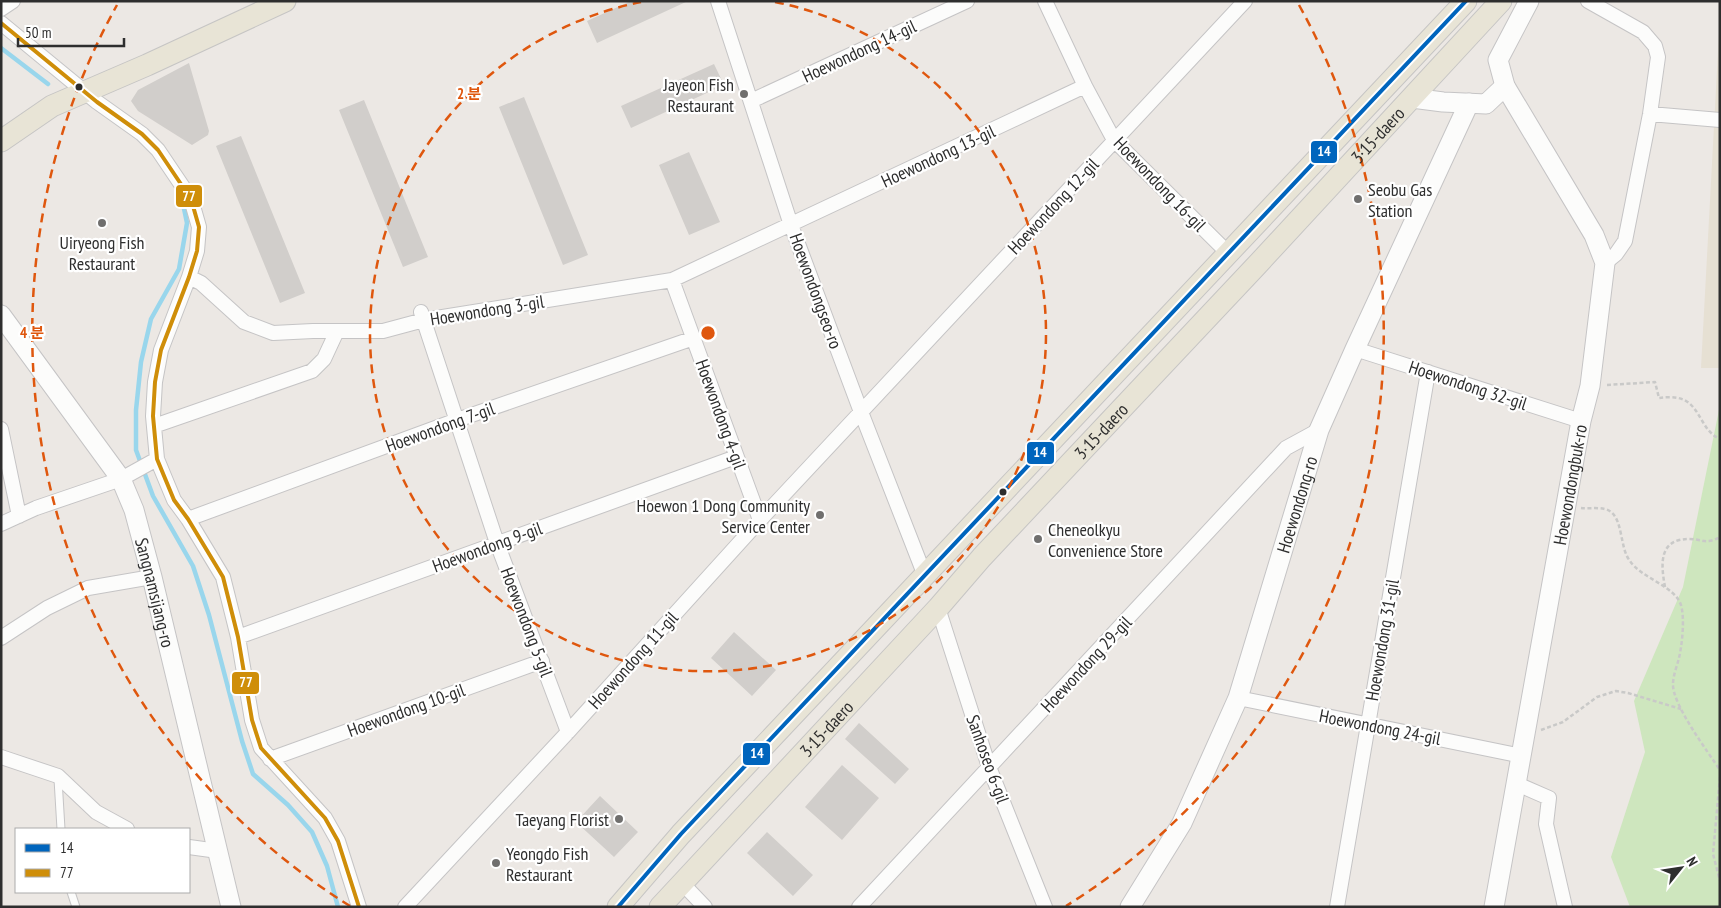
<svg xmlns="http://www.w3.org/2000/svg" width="1721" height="908" font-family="'PT Sans Narrow','Noto Sans KR',sans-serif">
<rect width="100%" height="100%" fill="#ece8e4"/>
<path fill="#e6e0d3" d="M1720,15V368H1701Z"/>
<path fill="#cee6be" d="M1720,405V907H1630L1611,857L1645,752L1634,701L1683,587Z"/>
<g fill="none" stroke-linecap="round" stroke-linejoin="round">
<path stroke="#99d6ec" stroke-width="4.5" d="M1,48L48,84
M181,194L187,223L179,269L151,319L141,362L136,410V450L153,496L193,566L209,615L242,741L253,774L288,805L312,832L327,866L338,907"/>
</g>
<path fill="#d1cecb" d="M631,1H688L597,43L587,21Z
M189,63L209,131L208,135L192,145L138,111L131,101L138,90Z
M714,64L724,85L631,128L621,106Z
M524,97L588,255L563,265L499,107Z
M364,100L428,257L403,267L339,110Z
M241,136L305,293L280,303L216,146Z
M689,152L720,222L689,235L659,165Z
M734,632L776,670L752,696L711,658Z
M859,723L909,769L895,784L845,739Z
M842,765L879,798L842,840L805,807Z
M600,796L638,832L614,857L576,822Z
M767,832L813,875L793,896L747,853Z"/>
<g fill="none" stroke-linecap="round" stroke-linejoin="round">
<defs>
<path id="lane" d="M58,779L61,829
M71,892L76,907"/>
<path id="street" d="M718,1L791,225L861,412L925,576
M1045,1L1085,86L1114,140L1229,254
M1588,1L1643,32L1655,46L1658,57L1650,114L1625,241L1616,254L1605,263
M1,9L13,1
M1,23L97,102L142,134L158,150L191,199L199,227L197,251L189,277L161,350L155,382L153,416L157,459L174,500L188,519L223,577L238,637L252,720L261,748L325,818L338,841L359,907
M751,101L967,1
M1650,114L1720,120
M189,277L201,283L244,322L273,333L313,331H383L424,320L672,280L1085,86
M672,280L760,520
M421,312L497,543L568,732
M1355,349L1581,421
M154,426L312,371L324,359L337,331
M1,429L19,516
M188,519L457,420L694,338
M1,524L36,508L121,479L157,459
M938,608L989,767L1045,907
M238,637L736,457
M1,638L47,608L88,588L152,577
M1238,698L1522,756
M1,757L58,776L96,812L127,829
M270,759L542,661
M1517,784L1549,798L1546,824L1565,907
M189,847L218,851
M682,883L705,907
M405,907L568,732L760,520L1245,1
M859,907L1286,448L1319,430
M1337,907L1428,372"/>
<g id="secondary">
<path d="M1412,98L1443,102L1486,104L1505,86"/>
<path id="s1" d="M1,315L121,479L134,510L152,577L231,907"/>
<path id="s2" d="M1130,907L1182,823L1238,698L1319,430L1355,349L1469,103"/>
<path id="s3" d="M1494,907L1581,421L1590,386L1605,263L1594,235L1505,86L1498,60L1529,1"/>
</g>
<g id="primary">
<path d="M1,141L52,106L147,65L285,1"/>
<path d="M618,907L681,834L1466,1"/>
<path id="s4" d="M660,907L938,608L982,557L1256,266L1501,1"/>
</g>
</defs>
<use href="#lane" stroke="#c5c4c5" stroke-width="9"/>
<use href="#street" stroke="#c5c4c5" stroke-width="16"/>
<use href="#secondary" stroke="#c5c4c5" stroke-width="21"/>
<use href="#primary" stroke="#c6c5c4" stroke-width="23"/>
<path stroke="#c9c9c8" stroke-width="2.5" stroke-dasharray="4 2.5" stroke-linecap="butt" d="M1607,385L1655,382L1659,398C1667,397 1678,396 1686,401C1701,410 1702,431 1720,439
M1581,508C1590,509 1604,506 1611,512C1623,521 1620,549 1630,561C1641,578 1675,586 1681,605C1685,619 1682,645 1679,658C1677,666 1673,676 1673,684C1672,704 1708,752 1720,770
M1665,587C1661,565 1658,539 1689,539C1702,539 1706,545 1720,537
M1541,730L1563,722L1597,697L1616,691L1628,693L1681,709
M1720,777L1713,854L1720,881"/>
<use href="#lane" stroke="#fcfcfb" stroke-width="7"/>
<use href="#street" stroke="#fcfcfb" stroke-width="14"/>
<use href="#secondary" stroke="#fcfcfb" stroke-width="19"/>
<use href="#primary" stroke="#e8e4d6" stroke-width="21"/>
<defs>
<path id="bus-1" d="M618,907L681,834L1466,1"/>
<path id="bus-2" d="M1,23L97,102L142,134L158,150L191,199L199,227L197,251L189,277L161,350L155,382L153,416L157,459L174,500L188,519L223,577L238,637L252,720L261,748L325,818L338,841L359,907"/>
</defs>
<use href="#bus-1" stroke="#fff" stroke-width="8"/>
<use href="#bus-2" stroke="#fff" stroke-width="8"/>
<use href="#bus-1" stroke="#0065bd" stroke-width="4"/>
<use href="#bus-2" stroke="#cf8e09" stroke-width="4"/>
</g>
<g fill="none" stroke="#df570e" stroke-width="2.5" stroke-dasharray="9 6">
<path d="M775 2A338 338 0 1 1 641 2"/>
<path d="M350 906A676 676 0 0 1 117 5M1299 5A676 676 0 0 1 1066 906"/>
</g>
<g fill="#2e2e2e" stroke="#fff" stroke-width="2">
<circle cx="79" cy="87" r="4.5"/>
<circle cx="1003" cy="492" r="4.5"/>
</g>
<g fill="#706f6e" stroke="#fff" stroke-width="2">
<circle cx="744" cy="94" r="5"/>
<circle cx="1358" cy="199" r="5"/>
<circle cx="102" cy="223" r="5"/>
<circle cx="820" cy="515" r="5"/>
<circle cx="1038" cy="539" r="5"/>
<circle cx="619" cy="819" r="5"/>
<circle cx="496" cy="863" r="5"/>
</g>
<g text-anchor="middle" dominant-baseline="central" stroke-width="4.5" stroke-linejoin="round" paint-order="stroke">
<g font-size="18" fill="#2e2e2e" stroke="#fff">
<text transform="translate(859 51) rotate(-25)">Hoewondong 14-gil</text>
<text stroke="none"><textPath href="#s4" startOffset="1054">3·15-daero</textPath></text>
<text transform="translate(938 156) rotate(-25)">Hoewondong 13-gil</text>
<text transform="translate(1160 184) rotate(46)">Hoewondong 16-gil</text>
<text transform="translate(1053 206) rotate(-47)">Hoewondong 12-gil</text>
<text transform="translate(816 291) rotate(70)">Hoewondongseo-ro</text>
<text transform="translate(487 310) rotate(-9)">Hoewondong 3-gil</text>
<text transform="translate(1468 385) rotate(18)">Hoewondong 32-gil</text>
<text transform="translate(721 414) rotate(70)">Hoewondong 4-gil</text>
<text transform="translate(440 427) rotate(-20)">Hoewondong 7-gil</text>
<text stroke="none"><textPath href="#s4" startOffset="649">3·15-daero</textPath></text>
<text stroke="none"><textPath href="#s3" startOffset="429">Hoewondongbuk-ro</textPath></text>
<text stroke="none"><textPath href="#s2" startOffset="438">Hoewondong-ro</textPath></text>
<text transform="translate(487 547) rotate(-20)">Hoewondong 9-gil</text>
<text stroke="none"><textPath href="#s1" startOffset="322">Sangnamsijang-ro</textPath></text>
<text transform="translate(527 622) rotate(69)">Hoewondong 5-gil</text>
<text transform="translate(1382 640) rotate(-80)">Hoewondong 31-gil</text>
<text transform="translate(633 660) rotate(-48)">Hoewondong 11-gil</text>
<text transform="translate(1086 664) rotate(-47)">Hoewondong 29-gil</text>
<text transform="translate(406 710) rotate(-20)">Hoewondong 10-gil</text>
<text transform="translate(1380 727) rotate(11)">Hoewondong 24-gil</text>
<text stroke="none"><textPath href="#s4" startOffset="244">3·15-daero</textPath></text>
<text transform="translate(988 759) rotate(70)">Sanhoseo 6-gil</text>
</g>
<g font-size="18" fill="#2e2e2e" stroke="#fff" text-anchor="end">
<text x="734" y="84">Jayeon Fish<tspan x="734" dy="21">Restaurant</tspan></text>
<text x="1368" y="189" text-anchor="start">Seobu Gas<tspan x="1368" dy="21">Station</tspan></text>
<text x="102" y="242" text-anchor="middle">Uiryeong Fish<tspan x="102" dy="21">Restaurant</tspan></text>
<text x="810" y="505">Hoewon 1 Dong Community<tspan x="810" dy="21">Service Center</tspan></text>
<text x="1048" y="529" text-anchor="start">Cheneolkyu<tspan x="1048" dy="21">Convenience Store</tspan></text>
<text x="609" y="819">Taeyang Florist</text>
<text x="506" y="853" text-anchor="start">Yeongdo Fish<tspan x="506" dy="21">Restaurant</tspan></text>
</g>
</g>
<circle cx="708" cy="333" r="8" fill="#df570e" stroke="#fff" stroke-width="2.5"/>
<g font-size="15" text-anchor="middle" font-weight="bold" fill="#df570e" stroke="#fff" stroke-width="4.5" stroke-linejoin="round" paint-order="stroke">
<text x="469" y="99">2 분</text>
<text x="32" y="338">4 분</text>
</g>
<g stroke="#fff" stroke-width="2">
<rect x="1310" y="140" width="28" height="24" rx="5" fill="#0065bd"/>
<rect x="175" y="184" width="28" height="24" rx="5" fill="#cf8e09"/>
<rect x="1026" y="441" width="29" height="24" rx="5" fill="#0065bd"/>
<rect x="231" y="671" width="29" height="24" rx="5" fill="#cf8e09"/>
<rect x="742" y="742" width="29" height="24" rx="5" fill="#0065bd"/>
</g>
<g font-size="14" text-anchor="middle" font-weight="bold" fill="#fff">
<text x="1324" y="156">14</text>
<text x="189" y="201">77</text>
<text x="1040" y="457">14</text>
<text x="246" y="687">77</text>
<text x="757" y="758">14</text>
</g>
<rect width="1721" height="908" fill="none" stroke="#2e2e2e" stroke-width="5"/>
<rect x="15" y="828" width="175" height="65" fill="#ffffff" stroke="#ababab"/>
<rect x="25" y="844" width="25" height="8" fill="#0065bd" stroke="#ababab"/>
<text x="60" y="853" font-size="15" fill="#2e2e2e">14</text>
<rect x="25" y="869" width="25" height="8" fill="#cf8e09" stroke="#ababab"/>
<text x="60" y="878" font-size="15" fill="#2e2e2e">77</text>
<g transform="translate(1681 868) rotate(60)" stroke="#ffffff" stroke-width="4" paint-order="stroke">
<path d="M0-4L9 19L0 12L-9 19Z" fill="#2e2e2e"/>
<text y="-8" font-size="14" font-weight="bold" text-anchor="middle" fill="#2e2e2e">N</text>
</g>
<path d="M18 38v8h106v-8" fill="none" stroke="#2e2e2e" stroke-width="2.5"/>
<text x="25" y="38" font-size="15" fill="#2e2e2e" stroke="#ffffff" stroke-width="4" paint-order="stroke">50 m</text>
</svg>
